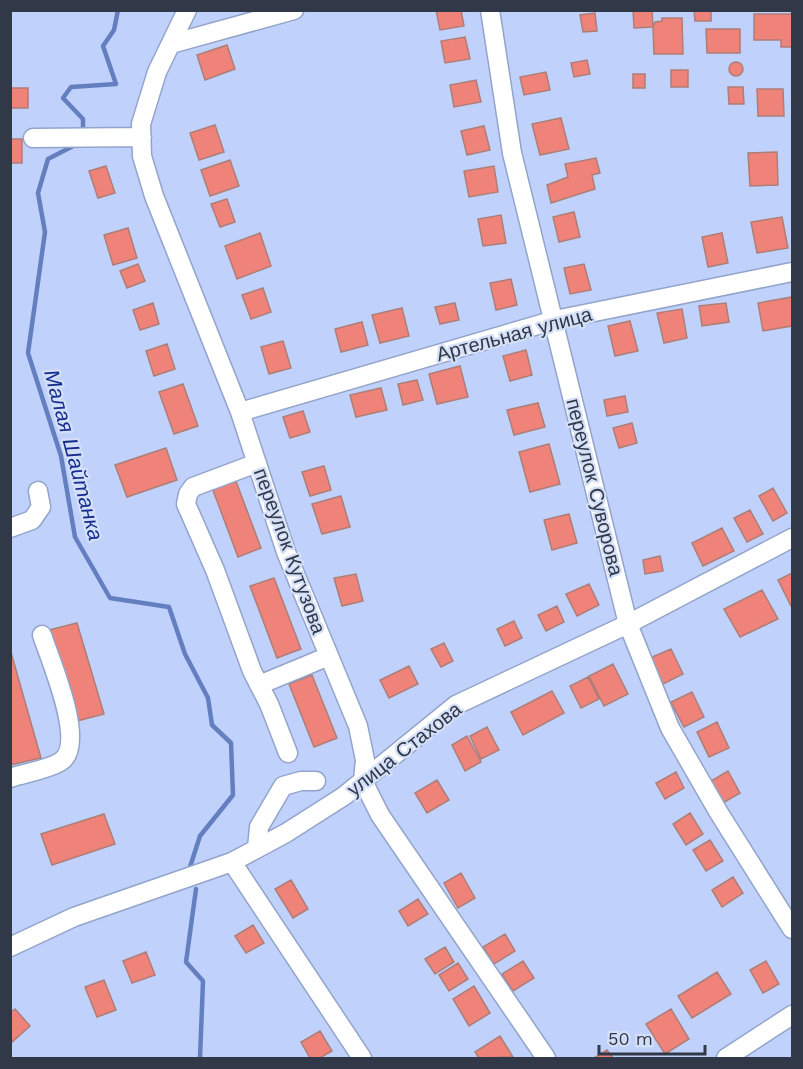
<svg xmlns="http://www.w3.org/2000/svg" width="803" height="1069" font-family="'Work Sans',sans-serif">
<rect width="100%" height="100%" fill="#c0d2fb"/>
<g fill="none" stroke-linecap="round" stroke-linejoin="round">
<path stroke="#647fc0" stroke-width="4.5" d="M83,132V119L63,98L71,87L116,84L103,46L114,30L118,10
M79,143L48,159L38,193L45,232L28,353L61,456L75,537L110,598L169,607L185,654L208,698L212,725L231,743L233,795L200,836L190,867
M196,889L186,962L203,981L200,1058"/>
</g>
<path fill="#ef8379" stroke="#ad7e78" stroke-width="1.5" d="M436,10H461L464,26L440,30Z
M633,10H652L653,27L634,28Z
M694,10H711V21H695Z
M595,13L597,31L583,32L580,15Z
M754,14H792V47H781V40H754Z
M662,18H682L683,54H654L653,27L655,22L662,21Z
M706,29H740V53H707Z
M465,37L470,59L445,63L441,41Z
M227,45L235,69L205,80L197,55Z
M587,60L590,74L574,77L571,63Z
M729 69a7 7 0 1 1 14 0a7 7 0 1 1-14 0Z
M671,70H688V87H671Z
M546,72L550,90L524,95L520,77Z
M633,74H645V88H633Z
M476,80L481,102L454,107L450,85Z
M728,87H743L744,104H729Z
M10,88H28V108H10Z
M757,89H783L784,116H758Z
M561,118L569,149L540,155L532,124Z
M215,125L224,152L199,160L190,133Z
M484,126L490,150L467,155L461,131Z
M10,139H22V163H10Z
M777,152L778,185L750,186L748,153Z
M596,158L600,173L592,175L595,189L551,203L547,185L568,177L565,164Z
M230,160L239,186L210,196L201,170Z
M106,166L115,193L98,198L89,171Z
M494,166L498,192L469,197L464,171Z
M227,199L235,222L220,227L211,204Z
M574,212L580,237L559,242L553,217Z
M501,215L506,243L483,246L478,219Z
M782,217L788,248L757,253L751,222Z
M128,228L137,258L113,265L104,235Z
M260,233L271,266L237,279L225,246Z
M722,233L728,263L708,267L702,237Z
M138,264L145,281L127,288L120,271Z
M584,264L591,290L570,294L564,268Z
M511,279L517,305L496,310L490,283Z
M263,288L271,312L251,319L242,295Z
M792,297V326L763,331L758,303Z
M153,303L159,324L140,330L133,310Z
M455,303L459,320L440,324L435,307Z
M726,303L729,322L702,326L699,306Z
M402,308L409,336L380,343L372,315Z
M682,309L687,338L664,343L657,313Z
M630,321L638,351L615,356L608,326Z
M362,322L368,345L341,352L335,329Z
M283,341L291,368L269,374L261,347Z
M167,344L175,369L154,376L146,351Z
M526,350L532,375L510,381L503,356Z
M460,366L468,397L437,404L429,374Z
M417,380L423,400L403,405L398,384Z
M183,384L198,426L174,434L159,392Z
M381,388L387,410L356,417L350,395Z
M625,396L628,412L607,416L604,400Z
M538,403L545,427L514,435L507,410Z
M303,411L310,432L290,438L283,417Z
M632,423L637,443L619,448L613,428Z
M549,444L560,484L530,492L519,452Z
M166,448L177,480L127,497L115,465Z
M324,466L331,490L310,496L302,472Z
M234,476L261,548L238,557L211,485Z
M773,488L787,513L773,521L759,496Z
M341,496L350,527L322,534L312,504Z
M750,510L763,534L747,542L734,518Z
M569,514L577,543L552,550L544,520Z
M722,528L734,551L703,566L692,543Z
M660,556L663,571L645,574L643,560Z
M792,573V608L778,580Z
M356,574L363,601L342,606L334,578Z
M274,578L301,649L277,658L250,586Z
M589,584L599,605L577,616L566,594Z
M762,590L778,619L740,637L724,609Z
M557,606L564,622L546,631L538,615Z
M514,621L522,638L505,646L497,629Z
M77,623L104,714L77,721L49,630Z
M444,643L453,661L441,667L431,649Z
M10,649L41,758L10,765Z
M671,649L683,674L663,684L650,658Z
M613,664L628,694L604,706L589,676Z
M409,666L418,684L389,698L380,680Z
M312,675L337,738L314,747L289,684Z
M588,677L599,699L581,708L570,686Z
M552,691L564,713L523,735L511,712Z
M692,692L704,717L684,727L671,702Z
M717,722L729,748L709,757L697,732Z
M487,727L499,750L481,759L470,736Z
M467,736L481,762L465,771L452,745Z
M728,771L740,793L723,803L711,781Z
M676,772L684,788L665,799L656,783Z
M437,780L449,800L427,813L415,793Z
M690,813L703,834L686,845L673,824Z
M104,814L115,844L52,865L41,834Z
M710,840L723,861L706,871L693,850Z
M461,873L475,898L458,908L444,883Z
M733,877L743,893L722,907L712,890Z
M291,880L308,909L293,918L275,889Z
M418,899L428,914L408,926L399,911Z
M253,925L264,943L246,953L235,936Z
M505,934L515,951L494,964L483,947Z
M445,947L454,962L435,974L425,959Z
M146,952L155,975L132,983L123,961Z
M523,961L534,978L513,991L502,974Z
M766,961L779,984L763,993L750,970Z
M458,963L468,979L449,991L439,975Z
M717,972L731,994L692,1018L678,996Z
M104,980L116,1010L97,1017L85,987Z
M474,986L490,1013L469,1026L453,999Z
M15,1009L30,1026L11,1043L10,1013Z
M671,1009L689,1039L665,1054L646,1024Z
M320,1031L332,1051L320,1058H310L301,1042Z
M500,1036L513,1057L479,1058L475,1052Z
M607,1050L613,1058H594Z"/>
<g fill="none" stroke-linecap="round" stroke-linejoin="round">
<defs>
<path id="minor" d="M187,10L157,72L141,124L142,156L154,196L240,412L286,552L358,726L365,760L363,781L380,815L546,1058
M490,10L512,153L628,624L670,728L719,813L792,929
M171,44L294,10
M33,138L142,137
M240,412L555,320L792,272
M257,463L193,487L188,494L186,504L215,570L252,671L269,704L288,753
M10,528L32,520L41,507L38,491
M259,685L329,656
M10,778C25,773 46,770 60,762C88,746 50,660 42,635
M257,848L259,827L283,786L301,781H316
M232,862L362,1058
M10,947L74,917L232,862L286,833L344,796L456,705L628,624L792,538
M726,1058L792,1015"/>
</defs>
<use href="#minor" stroke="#93a4cb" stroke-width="21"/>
<use href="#minor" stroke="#fff" stroke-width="18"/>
</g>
<g text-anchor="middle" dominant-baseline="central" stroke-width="4.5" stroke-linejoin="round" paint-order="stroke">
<g font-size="20" fill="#313848" stroke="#d4dff8">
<text transform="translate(514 334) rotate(-15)">Артельная улица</text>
<text transform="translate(595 487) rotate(76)">переулок Суворова</text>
<text transform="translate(290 551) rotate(70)">переулок Кутузова</text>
<text transform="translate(404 749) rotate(-38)">улица Стахова</text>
</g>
<g font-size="21" font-style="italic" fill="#162e90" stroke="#d4dff8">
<text transform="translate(74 455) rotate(75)">Малая Шайтанка</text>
</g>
</g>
<rect width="803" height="1069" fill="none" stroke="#313848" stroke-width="24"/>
<path d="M599 1045v9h106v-9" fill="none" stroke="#313848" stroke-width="3"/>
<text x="608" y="1045" font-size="18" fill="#313848" stroke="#d4dff8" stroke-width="4.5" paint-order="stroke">50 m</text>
</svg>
